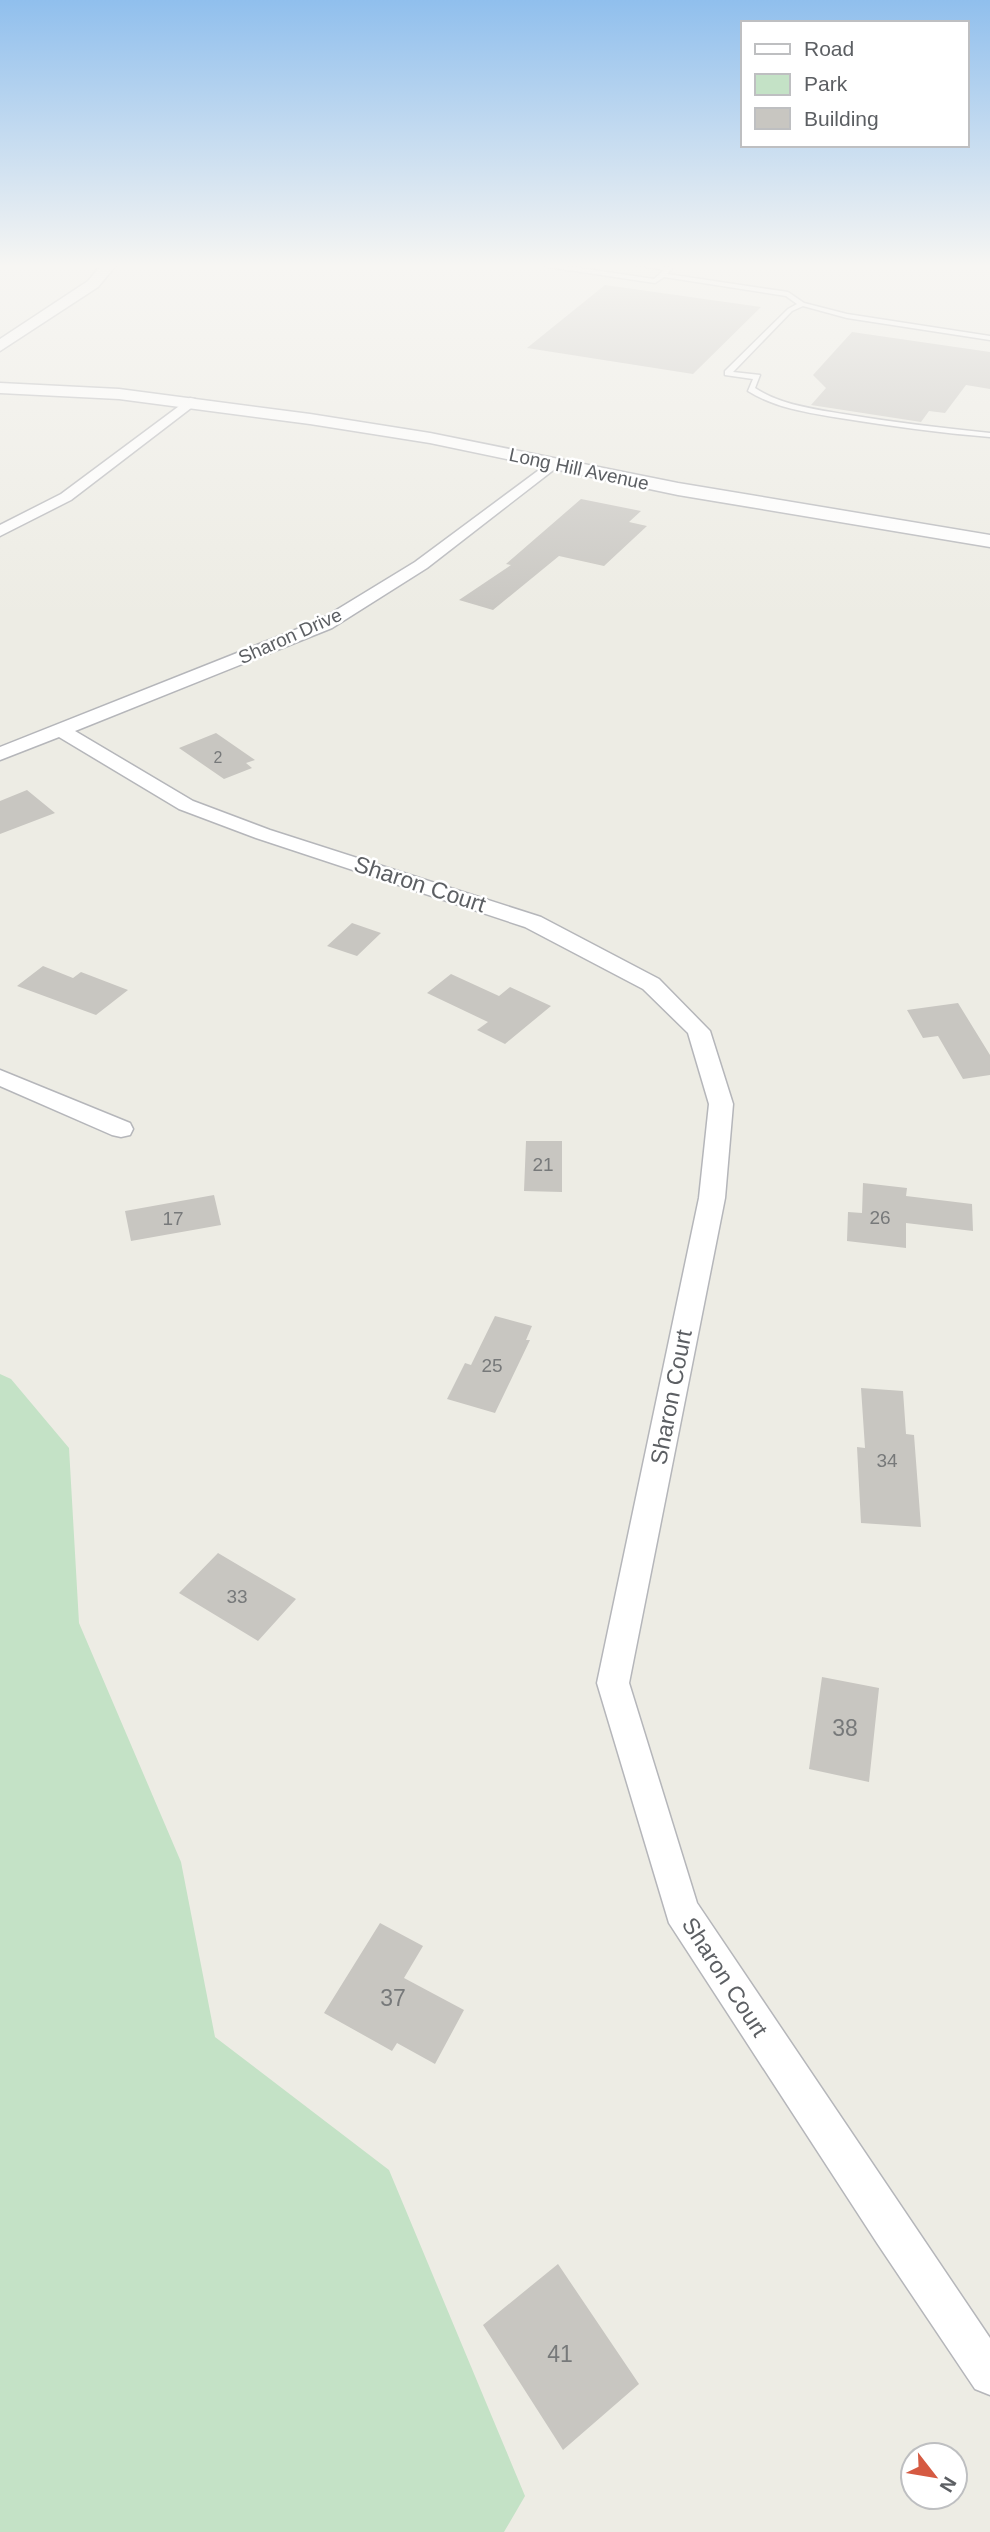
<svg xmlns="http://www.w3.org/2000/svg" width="990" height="2532" font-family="Helvetica,sans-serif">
<rect width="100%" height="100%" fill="#edece4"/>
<path fill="#c4e2c6" d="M0,1374L11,1379L69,1448L79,1623L181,1862L215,2037L389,2170L525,2496L504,2532H0Z"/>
<path fill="#c8c6c1" d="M605,285L761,307L693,374L527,348Z
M852,332L990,352V389L966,385L945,413L929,411L921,422L811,405L826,388L813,375Z
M581,499L641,511L629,522L647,526L604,566L559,556L493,610L459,600L511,565L506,564Z
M216,733L255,760L246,763L252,768L224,779L179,748Z
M27,790L55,813L0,834V801Z
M352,923L381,933L357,956L327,946Z
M43,966L73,978L81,972L128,990L96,1015L17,986Z
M451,974L499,996L510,987L551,1006L505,1044L477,1030L488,1022L427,993Z
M958,1003L990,1055V1075L963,1079L938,1036L923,1038L907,1010Z
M526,1141H562V1192L524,1191Z
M863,1183L907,1188L906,1196L972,1204L973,1231L906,1223V1248L847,1241L848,1212L862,1213Z
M214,1195L221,1225L131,1241L125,1211Z
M495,1316L532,1326L526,1340H530L495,1413L447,1399L465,1363L471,1365Z
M861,1388L903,1391L906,1434L914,1435L921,1527L861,1523L857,1447L865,1448Z
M218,1553L296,1599L258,1641L179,1593Z
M822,1677L879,1688L869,1782L809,1769Z
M380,1923L423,1946L404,1978L464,2010L435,2064L397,2043L392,2051L324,2013Z
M558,2264L639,2384L563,2450L483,2325Z"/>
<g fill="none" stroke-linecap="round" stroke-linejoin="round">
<defs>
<path id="service" d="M546,263L654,279L664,270L626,263L669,267L672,269L667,274L788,292L804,303L847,314L990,336V340L847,318L803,306L792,311L733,372L760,375L755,388C781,405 814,409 843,414C892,422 941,428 990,433V437C940,433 890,426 840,418C809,413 775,408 748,391L753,379L725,375V371L788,309L797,304L786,296L664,277L655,283L548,267L545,265Z"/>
<path id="minor" d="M190,398L195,399V405L71,500L0,536V525L61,494Z
M551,461L556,462L558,465L556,468L427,568L332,628L75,731L193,801L270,830L541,917L659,979L710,1031L733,1104L725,1198L629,1683L697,1903L990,2338V2395L975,2389L877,2243L669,1923L597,1683L699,1198L709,1104L688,1033L643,989L525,927L256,838L179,809L59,737L0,760V747L320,620L415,562Z
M0,1070L130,1123L133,1129L130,1135L121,1137L112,1135L0,1086Z"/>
<path id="tertiary" d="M103,263H118L98,287L0,351V339L88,281Z
M0,383L119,389L310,414L430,433L678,483L990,535V547L678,495L430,443L310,424L119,399L0,393Z"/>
</defs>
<use href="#service" stroke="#b5b6ba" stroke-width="3"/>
<use href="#minor" stroke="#b5b6ba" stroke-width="3"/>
<use href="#tertiary" stroke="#b5b6ba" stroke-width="3"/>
<use href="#service" fill="#fff" fill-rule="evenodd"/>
<use href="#minor" fill="#fff" fill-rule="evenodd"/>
<use href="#tertiary" fill="#fff" fill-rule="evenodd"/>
</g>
<linearGradient id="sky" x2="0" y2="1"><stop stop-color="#90bfed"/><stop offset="0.43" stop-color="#f7f6f3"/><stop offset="1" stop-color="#f7f6f3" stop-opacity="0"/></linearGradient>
<rect width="990" height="618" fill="url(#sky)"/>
<g text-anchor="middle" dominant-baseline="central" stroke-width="5" stroke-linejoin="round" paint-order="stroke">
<g font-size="16" fill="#77797a">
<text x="218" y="757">2</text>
</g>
<g font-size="19" fill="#5c5f63" stroke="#fff">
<text transform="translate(579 469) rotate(12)">Long Hill Avenue</text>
<text transform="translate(290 636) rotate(-24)">Sharon Drive</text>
</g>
<g font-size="19" fill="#77797a">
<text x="543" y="1164">21</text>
<text x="880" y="1217">26</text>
<text x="173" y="1218">17</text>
<text x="492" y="1365">25</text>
<text x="887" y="1460">34</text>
<text x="237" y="1596">33</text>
</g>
<g font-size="23" fill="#5c5f63" stroke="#fff">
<text transform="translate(420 884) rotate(18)">Sharon Court</text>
<text transform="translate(671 1397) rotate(-79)">Sharon Court</text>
<text transform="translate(725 1977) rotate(57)">Sharon Court</text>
</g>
<g font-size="23" fill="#77797a">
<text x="845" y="1728">38</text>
<text x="393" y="1998">37</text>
<text x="560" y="2354">41</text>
</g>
</g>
<rect x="741" y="21" width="228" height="126" fill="#ffffff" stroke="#bebfc1" stroke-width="2"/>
<rect x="755" y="44" width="35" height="10" fill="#ffffff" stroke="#bebfc1" stroke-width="2"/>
<text x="804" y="56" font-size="21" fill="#5c5f63">Road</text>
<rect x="755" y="74" width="35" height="21" fill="#c4e2c6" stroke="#bebfc1" stroke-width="2"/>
<text x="804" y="91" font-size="21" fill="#5c5f63">Park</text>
<rect x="755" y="108" width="35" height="21" fill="#c8c6c1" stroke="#bebfc1" stroke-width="2"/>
<text x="804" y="126" font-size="21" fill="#5c5f63">Building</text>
<g transform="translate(934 2476) rotate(121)"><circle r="33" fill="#ffffff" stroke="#bebfc1" stroke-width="2"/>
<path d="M0-5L12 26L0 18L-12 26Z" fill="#d55a42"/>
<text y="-10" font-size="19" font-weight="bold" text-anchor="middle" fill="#5c5f63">N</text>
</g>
</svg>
